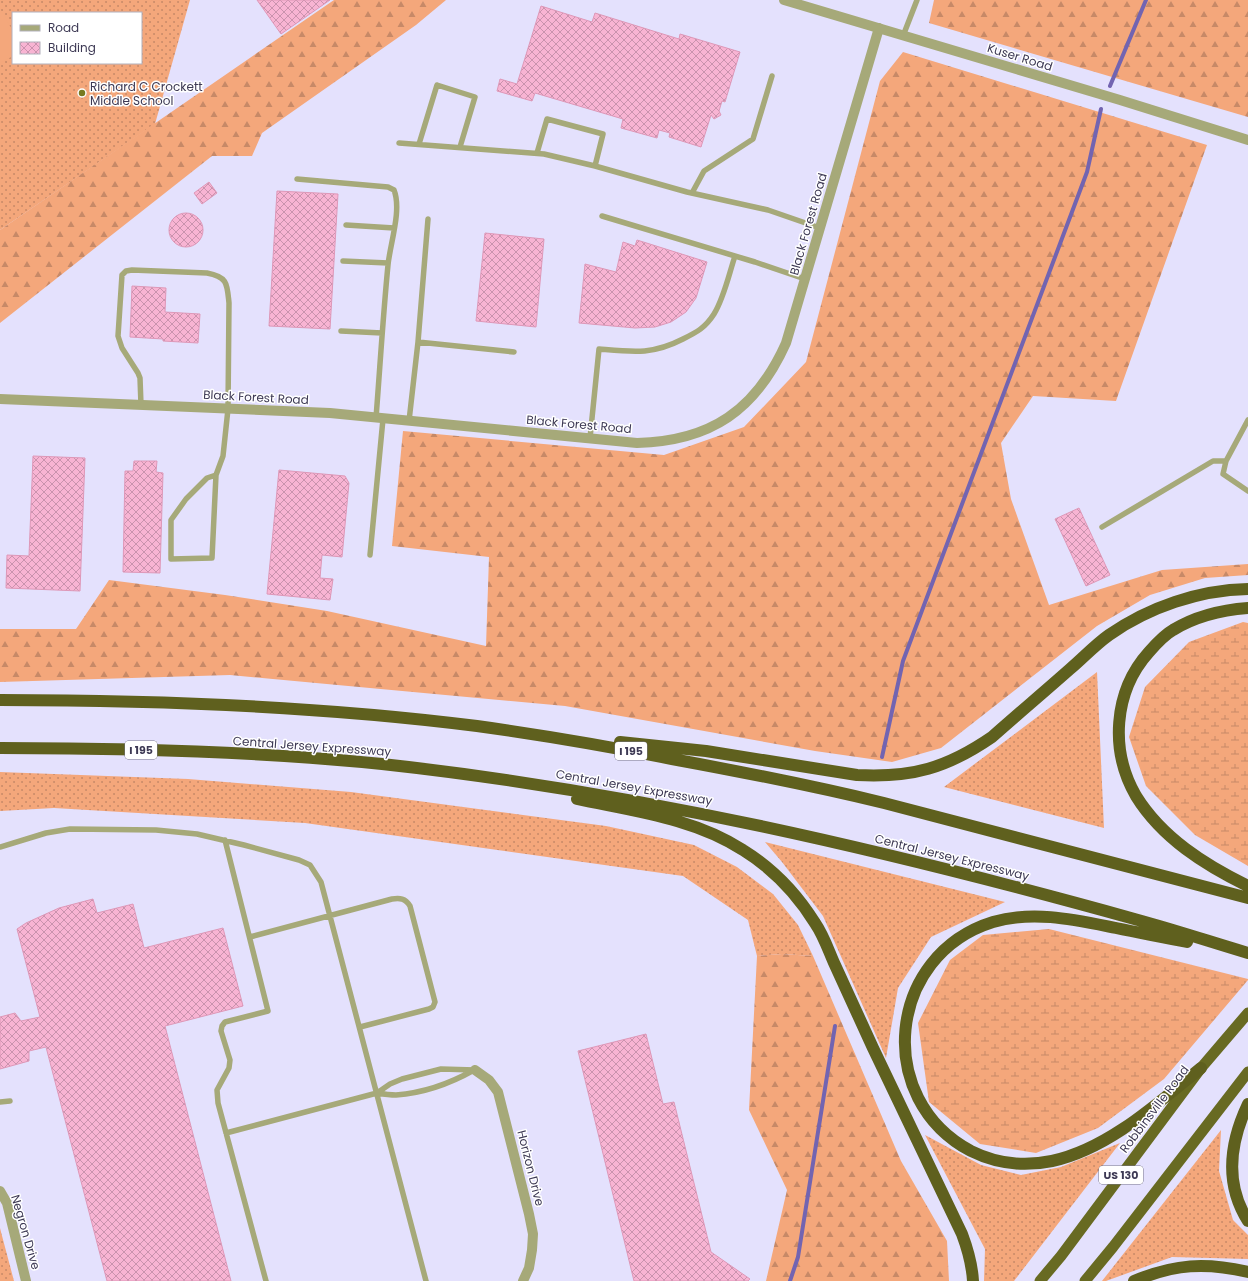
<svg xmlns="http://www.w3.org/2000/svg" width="1248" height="1281" font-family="Poppins,sans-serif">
<defs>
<pattern id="grass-dots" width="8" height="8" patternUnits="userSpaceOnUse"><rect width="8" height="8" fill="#f4a77b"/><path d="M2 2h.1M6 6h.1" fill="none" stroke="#c78967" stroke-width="1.8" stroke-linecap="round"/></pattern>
<pattern id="forest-firs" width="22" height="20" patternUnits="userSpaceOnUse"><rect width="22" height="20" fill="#f4a77b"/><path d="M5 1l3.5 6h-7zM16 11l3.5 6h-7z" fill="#c78967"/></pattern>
<pattern id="wetland-marsh" width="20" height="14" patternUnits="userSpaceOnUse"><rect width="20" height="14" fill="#f4a77b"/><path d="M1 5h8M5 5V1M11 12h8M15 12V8" fill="none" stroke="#c78967"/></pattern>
<pattern id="building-cross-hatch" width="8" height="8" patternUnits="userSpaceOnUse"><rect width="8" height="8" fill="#f8b4d3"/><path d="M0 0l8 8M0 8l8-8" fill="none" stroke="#ca93ae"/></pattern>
</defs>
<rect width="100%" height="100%" fill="#e4e1fd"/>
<path fill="url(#grass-dots)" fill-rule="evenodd" d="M0,0H190L155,124L0,230ZM13,13H141V63H13Z
M1097,672L1104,828L944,787Z
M0,772L188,779L351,792L606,826L694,845L737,867L773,894L798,925L813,956L782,954L757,956L748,920L683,876L305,823L54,808L0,811Z
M765,842L1005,902L931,937L898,988L886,1058L823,916L782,862Z
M1221,1130L1219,1171L1233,1220L1248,1235V1259L1172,1257L1106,1281H1102Z
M925,1135L981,1165L1021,1175L1061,1167L1120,1143L1014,1281H984L985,1249Z
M0,1228L1,1232L14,1281H0Z"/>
<path fill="url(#forest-firs)" d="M334,0H446L416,25L262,133L252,156H212L0,323V230Z
M934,0H1248V117L929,23Z
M903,52L1207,145L1116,401L1033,396L1001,443L1011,499L1049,605L1162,570L1248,564V575L1205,578L1150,595L1097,626L941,748L892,762L815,751L565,706L230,675L0,682V629H76L109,580L225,595L327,611L486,646L489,557L392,546L403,431L664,455L744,427L806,362L880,81Z
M782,954L813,956L901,1161L947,1241L949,1281H766L787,1190L749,1110L757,956Z"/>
<path fill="url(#wetland-marsh)" d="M1243,622L1248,623V866L1195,835L1146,786L1129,737L1145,687L1189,642Z
M1049,929L1248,979V980L1164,1079L1098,1128L1036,1153L980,1144L929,1102L918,1023L950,960L983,935Z"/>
<path fill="#f4a77b" d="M0,9L13,31V56L0,63Z"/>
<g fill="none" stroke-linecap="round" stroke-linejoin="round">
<path stroke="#7264b1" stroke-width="4" d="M1110,86L1146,0
M882,757L903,661L1087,172L1101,109
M790,1281L798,1257L835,1026"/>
</g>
<path fill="url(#building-cross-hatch)" stroke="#de98b8" d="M257,0H330L281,34Z
M541,6L592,22L595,13L679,39L680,34L740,52L725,102L722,101L719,111L721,115L714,119L711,115L701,147L669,137L670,133L659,130L657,138L621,128L623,119L535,93L532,101L497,91L500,79L517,84Z
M209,182L217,193L202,204L194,193Z
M277,191L338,194L330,329L269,326Z
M169 230a17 17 0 1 1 34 0a17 17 0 1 1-34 0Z
M485,233L544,239L536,327L476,321Z
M637,240L707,262L696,298L686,312L671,322L655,327L635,328L579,323L585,264L616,272L623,242L635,246Z
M132,286L166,288L165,312L200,314L198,343L163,341V339L130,337Z
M33,456L85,458L80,591L6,588L7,555L29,556Z
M134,461H157L156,472L163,473L160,573L123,572L125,471H133Z
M279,470L345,476L349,483L342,557L322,555L320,578L333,579L330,600L267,594Z
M1079,508L1110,575L1086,586L1055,519Z
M93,899L97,913L133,904L144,948L223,928L243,1006L165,1026L231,1281H107L46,1047L29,1051V1061L0,1069V1017L15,1013L21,1021L40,1017L17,929L26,923L59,908Z
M646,1034L663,1104L674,1102L711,1252L750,1279L748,1281H634L578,1051Z"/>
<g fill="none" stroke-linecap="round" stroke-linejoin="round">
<path stroke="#a6a979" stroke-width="5.5" d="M903,36L917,0
M399,143L544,154L595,166L687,192L768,210L820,228
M419,144L437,85L475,97L460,147
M537,153L547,119L603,134L595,166
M297,179L388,187L394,190C402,210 390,244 388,265C383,316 380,367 376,418
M692,193L704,171L753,139L772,76
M602,216L755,262L805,279
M346,225L394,228
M343,261L388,263
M341,331L382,333
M418,342L428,219
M141,405L140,378L138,373L122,348L118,336L122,275L126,271L132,270L207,273C228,277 227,284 229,303L228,409L223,456L216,475L212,558L171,559V520L186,499L207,478L216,475
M1248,420L1226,461L1223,474L1248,491
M409,421L418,342L514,352
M590,438L599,349C633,352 652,355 683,339C697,332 705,328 714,314C724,298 729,274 735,256
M1102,527L1213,461H1226
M370,555L383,419
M225,840L268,1011L225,1022L222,1026L221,1031L230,1060L229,1068L217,1090L218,1103L266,1281
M0,847L46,833L70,829L156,830L197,834L244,845L299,860L310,865L321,882L426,1281
M250,937L392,899C400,898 405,898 410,906L435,1002L433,1007L429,1009L360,1027
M377,1093C383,1094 390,1095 396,1095C423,1093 451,1083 474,1070
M0,1102L10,1101
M226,1133L377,1093L390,1084L402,1079L441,1069L475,1070"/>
<path stroke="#a6a979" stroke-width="10" d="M0,399L330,413L637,443C711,441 756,410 786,343L879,28
M475,1070L489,1080L498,1092L529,1214L533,1234L532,1250L529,1268L523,1281
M0,1191L7,1203L26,1281"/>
<path stroke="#a6a979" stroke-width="10" d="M784,0L1120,100L1248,140"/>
<path stroke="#686a22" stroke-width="11" d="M1040,1281L1061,1256L1201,1068L1248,1013
M1085,1281L1113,1247L1248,1072"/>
<path stroke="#5f601e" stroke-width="12" d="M1248,608C1221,610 1196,616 1173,630C1164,635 1156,644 1149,652C1113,692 1110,751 1136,796C1162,838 1205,865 1248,886
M0,700C159,700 319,706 477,726C542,735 607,746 672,759C743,772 814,786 884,803C1006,834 1127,867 1248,898
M620,742L706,751L857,775C912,778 947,768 992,737C1018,714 1044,692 1070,669C1083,658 1095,645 1109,635C1149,607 1199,590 1248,589
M0,748C128,748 255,751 382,764C639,792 890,851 1138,920C1175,930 1211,942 1248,953
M577,799C633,811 694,818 743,850C772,868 797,894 815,923C824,936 829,952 835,965C848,993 860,1020 873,1048C903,1110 932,1172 962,1234C968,1250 972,1264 973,1281
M1187,942C1163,937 1140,933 1116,928C1076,920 1034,910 993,922C887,955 873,1099 971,1151C997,1164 1023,1167 1052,1161C1108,1149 1158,1103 1201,1068
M1248,1104C1230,1142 1224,1183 1248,1221
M1134,1281C1175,1264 1205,1262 1248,1272"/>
</g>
<circle fill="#787a21" stroke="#fff" stroke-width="1.5" cx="82" cy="93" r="4"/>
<g text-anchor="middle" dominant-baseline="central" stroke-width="3" stroke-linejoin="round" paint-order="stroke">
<g fill="#fff" stroke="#777487" stroke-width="1">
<rect x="125" y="741" width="32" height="18" rx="3"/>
<rect x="615" y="742" width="32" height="18" rx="3"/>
<rect x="1099" y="1166" width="44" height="18" rx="3"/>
</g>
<g font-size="11" font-weight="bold" fill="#3d3954">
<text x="141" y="750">I 195</text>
<text x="631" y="751">I 195</text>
<text x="1121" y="1175">US 130</text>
</g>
<g font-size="12" fill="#3d3954" stroke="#fff">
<text transform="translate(1020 57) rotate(17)">Kuser Road</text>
<text transform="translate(808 224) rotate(-74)">Black Forest Road</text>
<text transform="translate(256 397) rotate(3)">Black Forest Road</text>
<text transform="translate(579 424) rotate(5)">Black Forest Road</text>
<text transform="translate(312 746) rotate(4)">Central Jersey Expressway</text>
<text transform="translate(634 787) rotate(10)">Central Jersey Expressway</text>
<text transform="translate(952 857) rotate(14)">Central Jersey Expressway</text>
<text transform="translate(1154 1109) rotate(-53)">Robbinsville Road</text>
<text transform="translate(531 1168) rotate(76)">Horizon Drive</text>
<text transform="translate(26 1232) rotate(74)">Negron Drive</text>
</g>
<g font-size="12" fill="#3d3954" stroke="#fff" text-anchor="start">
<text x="90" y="86">Richard C Crockett<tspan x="90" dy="14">Middle School</tspan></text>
</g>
</g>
<rect x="12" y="12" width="130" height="52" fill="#ffffff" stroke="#b1b0bb"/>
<rect x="20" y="25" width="20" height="6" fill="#a6a979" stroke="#b1b0bb"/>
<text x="48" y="32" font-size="12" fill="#3d3954">Road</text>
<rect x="20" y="42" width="20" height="12" fill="url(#building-cross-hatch)" stroke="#b1b0bb"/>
<text x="48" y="52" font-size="12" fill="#3d3954">Building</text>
</svg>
